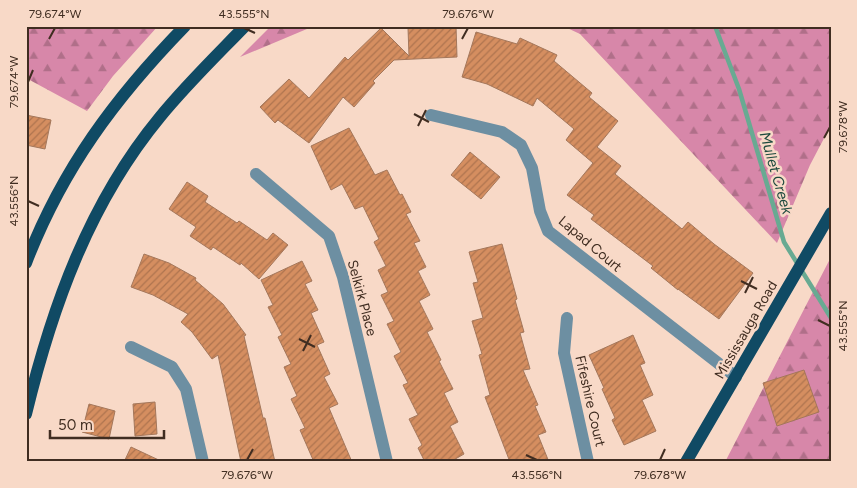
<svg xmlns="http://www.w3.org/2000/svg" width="857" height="488" font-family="Figtree,sans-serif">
<defs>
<pattern id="forest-firs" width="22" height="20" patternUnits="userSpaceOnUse" patternTransform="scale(1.25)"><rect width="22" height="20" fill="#d787a9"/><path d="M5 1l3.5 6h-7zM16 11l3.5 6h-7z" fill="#b06f89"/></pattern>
<pattern id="building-hatch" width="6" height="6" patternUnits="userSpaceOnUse" patternTransform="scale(1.25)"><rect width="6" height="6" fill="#d58e60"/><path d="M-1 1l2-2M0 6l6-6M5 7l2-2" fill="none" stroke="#ae744f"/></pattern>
</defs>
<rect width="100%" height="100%" fill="#f8d9c7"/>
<path fill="url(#forest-firs)" d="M26,26H158L113,76L87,111L26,78Z
M271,26H314L240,57Z
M563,26H831V125L810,165L777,243L580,34Z
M831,257V462H725Z"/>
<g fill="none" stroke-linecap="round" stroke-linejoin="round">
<path stroke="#68aa92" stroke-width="4.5" d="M715,26L739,89L784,242L831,318"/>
</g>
<path fill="url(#building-hatch)" stroke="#a4775b" d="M456,26L457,57L394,60L373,81L375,83L354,107L343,97L309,143L278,120L275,123L260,107L289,79L309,98L345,57L348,60L381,28L409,56L408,28Z
M476,32L517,44L520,38L557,55L554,61L592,93L589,97L618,121L597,147L621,166L615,174L682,229L688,222L714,244L753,273L719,319L678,289V290L651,268L653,266L591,219L594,215L567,195L593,163L566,140L574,129L537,98L533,106L487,84L462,77Z
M26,115L51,120L45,149L26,145Z
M349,128L375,175L387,170L400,195L402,194L411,212L406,214L420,241L414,243L426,267L418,271L430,295L419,301L433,329L427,332L441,360L439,361L453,389L444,393L458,422L450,426L464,454L450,462H425L418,448L422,445L409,419L418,415L403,385L408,383L394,356L401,352L387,324L394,321L381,295L388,292L378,270L386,266L374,242L379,239L363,206L355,209L342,184L331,190L311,146Z
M470,152L500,177L481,199L451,175Z
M187,182L208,196L205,202L237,223L239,221L267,240L273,233L288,245L259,279L241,263L240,265L213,247L211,250L190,236L196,227L169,209Z
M502,244L517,299L515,300L524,332L520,333L530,369L523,370L538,405L535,406L546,432L538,435L549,462H510L485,397L490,395L479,355L482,354L472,321L483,318L473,283L478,282L469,252Z
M144,254L169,263L196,278L195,280L223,304L246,335L244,336L263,418H265L275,462H241L218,355L212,359L192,332L181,322L188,314L153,295L131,287Z
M302,261L312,281L305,284L318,310L311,313L324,342L317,345L330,374L324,377L338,404L329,408L352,462H314L300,430L305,428L291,399L297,396L284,367L291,364L278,337L282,335L268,307L273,305L261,280Z
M633,335L645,363L640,365L653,395L642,400L656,431L624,445L612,420L615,418L602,389L604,388L589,355Z
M804,370L819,412L777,426L763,383Z
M155,402L157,434L135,436L133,404Z
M89,404L115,411L109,439L82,432Z
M131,447L163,462H124Z"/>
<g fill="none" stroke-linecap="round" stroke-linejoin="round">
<path stroke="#6d8fa2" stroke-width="12" d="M431,115L502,132L521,145L532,168L540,211L548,231L736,377
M256,174L329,236L343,277L387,462
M567,318L564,353L588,462
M131,347L172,367L186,389L203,462"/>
<path stroke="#104a64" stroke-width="12" d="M26,263C62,169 115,98 185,26
M26,414C52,307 89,203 160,117C186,85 216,56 245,26
M686,462L831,213"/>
</g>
<path fill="none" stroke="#402d21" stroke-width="2" d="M244,28L255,33M49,39L55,28M462,39L468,28M28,82L33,70M414,114L429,122M418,126L426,110M824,138L830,127M28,201L39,206M741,281L757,289M745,293L753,277M818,320L830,326M299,339L315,347M303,351L311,335M526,455L537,460M247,460L253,449M660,460L665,449"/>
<g text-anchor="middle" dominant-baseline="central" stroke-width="5" stroke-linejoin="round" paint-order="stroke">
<g font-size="14" fill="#402d21" stroke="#f8d9c7">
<text transform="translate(590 244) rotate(40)">Lapad Court</text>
<text transform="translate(362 298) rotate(75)">Selkirk Place</text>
<text transform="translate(746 330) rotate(-60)">Mississauga Road</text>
<text transform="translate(590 401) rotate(77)">Fifeshire Court</text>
</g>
<g font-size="15" font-style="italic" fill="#1d4a3e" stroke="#f8d9c7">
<text transform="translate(776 173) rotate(74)">Mullet Creek</text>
</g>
</g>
<rect width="857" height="488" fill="none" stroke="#f8d9c7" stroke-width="55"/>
<path d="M50 430v8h114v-8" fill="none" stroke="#402d21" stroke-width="2.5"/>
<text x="58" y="430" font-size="15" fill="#402d21" stroke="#f8d9c7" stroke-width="4" paint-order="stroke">50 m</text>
<rect x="28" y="28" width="802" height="432" fill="none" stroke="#402d21" stroke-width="2"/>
<g font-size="12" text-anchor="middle" fill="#402d21">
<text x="55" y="18">79.674°W</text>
<text x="244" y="18">43.555°N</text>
<text x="468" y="18">79.676°W</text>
<text transform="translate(14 82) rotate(-90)" y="4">79.674°W</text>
<text transform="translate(843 127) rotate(-90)" y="4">79.678°W</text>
<text transform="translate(14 201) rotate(-90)" y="4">43.556°N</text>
<text transform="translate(843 326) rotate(-90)" y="4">43.555°N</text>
<text x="247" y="479">79.676°W</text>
<text x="537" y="479">43.556°N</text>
<text x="660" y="479">79.678°W</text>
</g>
</svg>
